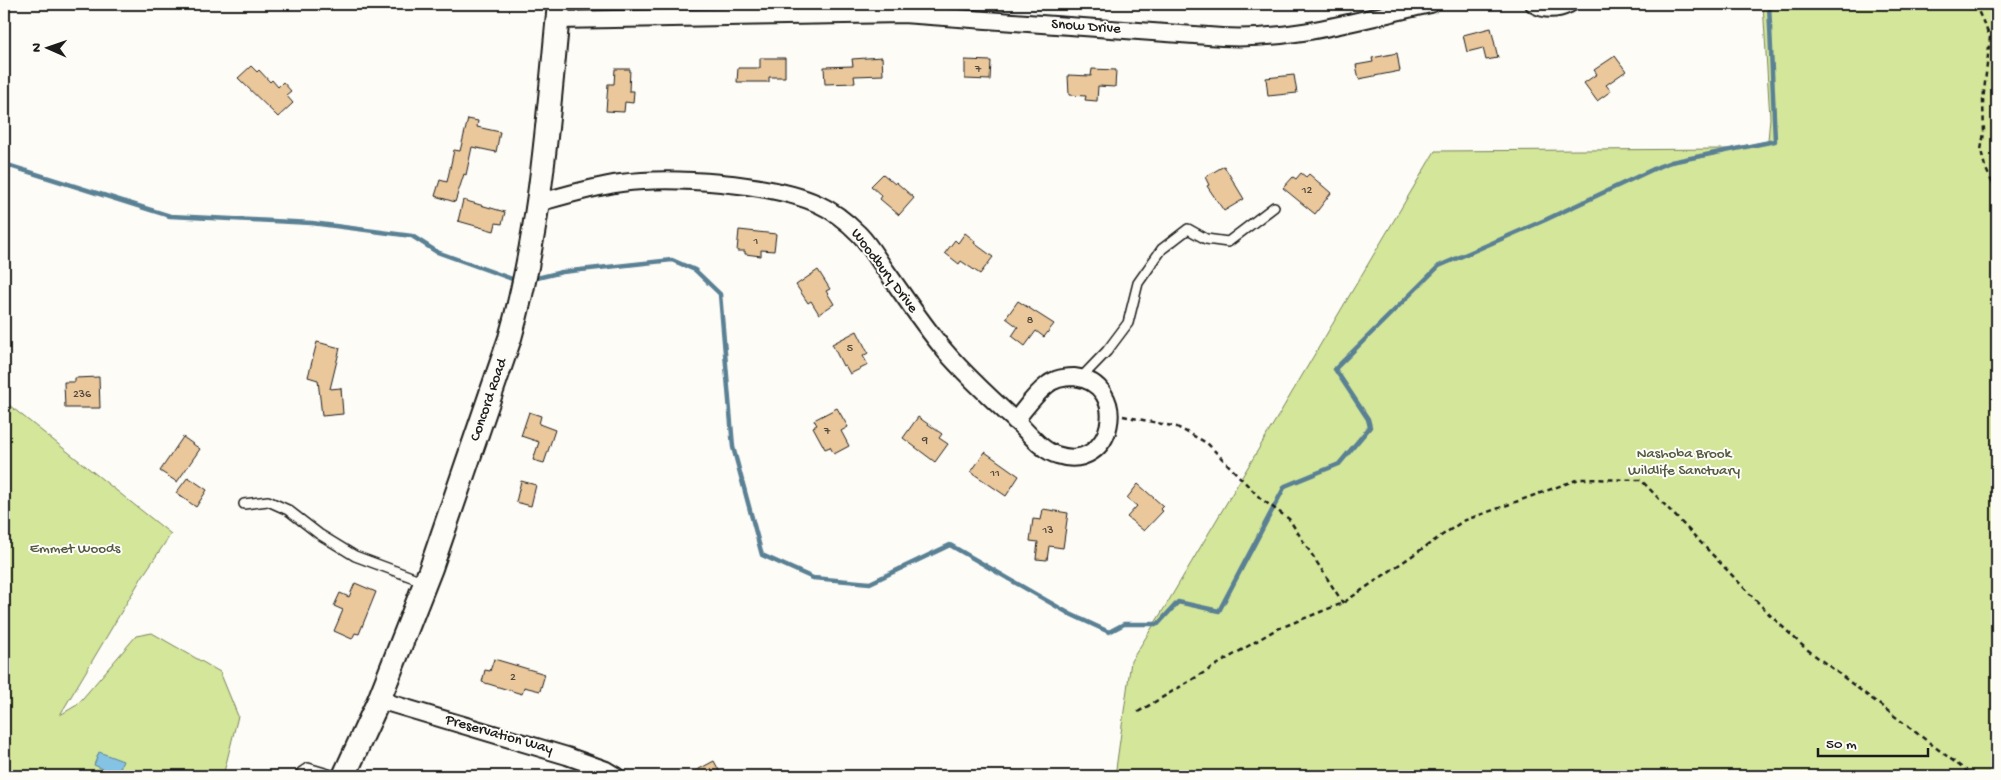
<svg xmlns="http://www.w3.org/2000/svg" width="2001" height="780" font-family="'Gochi Hand',sans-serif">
<rect width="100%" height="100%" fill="#fdfcf7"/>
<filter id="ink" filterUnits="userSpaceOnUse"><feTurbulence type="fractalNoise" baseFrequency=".02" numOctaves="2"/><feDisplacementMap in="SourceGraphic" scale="10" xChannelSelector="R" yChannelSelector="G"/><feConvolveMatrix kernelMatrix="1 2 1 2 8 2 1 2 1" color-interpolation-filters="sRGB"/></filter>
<g filter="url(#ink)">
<path fill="#d3e69a" stroke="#78815b" d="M1763,4H1997V776H1115L1131,661L1165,607L1435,151L1728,149L1768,141L1770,118Z
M4,401L171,534L142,577L60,715L77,705L136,636L152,633L220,672L238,716L223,776H4Z"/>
<path fill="#84c3e4" stroke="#5a8094" d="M99,752L123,761L117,775L94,765Z"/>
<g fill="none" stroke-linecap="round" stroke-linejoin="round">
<path stroke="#5a8094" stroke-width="4.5" d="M4,164L170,216L312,223L412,236L437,252L515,280
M537,278L562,272L672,260L695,270L720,294L733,447L762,555L813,578L870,583L950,545L1070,614L1109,632L1124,624H1158L1178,602L1219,611L1285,486L1339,464L1370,427L1368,419L1335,369L1439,266L1545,220L1660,166L1671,162L1775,141L1769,4"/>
</g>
<path fill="#eac89c" stroke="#1c1c1c" d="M1491,28L1498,58L1486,60L1483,48L1467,52L1463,35Z
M1397,53L1400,71L1359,79L1356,65L1373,62L1372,58Z
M1615,56L1626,71L1606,85L1611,91L1597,101L1584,83L1597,74L1594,70Z
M882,57L883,75L854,76L855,83L825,84L824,67L853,66L852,59Z
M760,58H785V77H769V82H737L738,68H760Z
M965,60L991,61L990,80L965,79Z
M251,66L257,72L259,70L270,82L272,80L278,87L283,82L291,91L286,95L293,103L278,117L238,78Z
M615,69H630L629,91H634L633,103L625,102L624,112L606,111L608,84H614Z
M1092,69L1116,70L1115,87L1098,86L1097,101L1085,100L1086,96L1069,95L1068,75L1091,76Z
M1294,75L1297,93L1268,96L1266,78Z
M468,119L478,121L477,127L500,132L496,152L472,147L466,175L464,174L455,202L435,196L440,180L447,182L454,150L460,151Z
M1224,166L1244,199L1224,211L1207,186L1209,185L1205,177Z
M1301,173L1306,177L1309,174L1331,193L1315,214L1283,188L1293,177L1296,179Z
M883,174L895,184L896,182L914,198L899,215L880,199L882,196L871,186Z
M463,200L505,212L502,224L496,223L494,231L458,221Z
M739,230L776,234L774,251L761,250V256L745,254V251H737Z
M965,233L975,241L974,243L993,257L980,274L961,261L959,264L945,253L955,240L958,243Z
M818,270L830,289L826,291L834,304L819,314L811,301L808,303L796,285Z
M1018,301L1054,324L1044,337L1036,331L1025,346L1012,336L1018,327L1006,318Z
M857,331L868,353L863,356L868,365L850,374L845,365L843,366L832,344Z
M317,342L340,348L330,389L341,388L343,414L322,416L318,380L308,377Z
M99,377L100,408H65L64,382H75V378Z
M837,408L848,427L841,431L849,446L834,454L830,447L825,449L813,427L817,425L814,420Z
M529,412L541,416L539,424L555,430L544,463L533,460L539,442L521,436Z
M918,417L942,434L939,438L948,444L935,462L903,438Z
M183,437L200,449L177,482L160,471Z
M985,452L1019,476L1006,496L971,472Z
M188,477L207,490L196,507L176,493Z
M521,481L536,485L531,506L516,502Z
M1138,484L1163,506L1160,509L1163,511L1144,531L1127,517L1137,506L1127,498Z
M1043,509L1068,513L1063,548L1049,546L1047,560L1036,559L1038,542L1030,541L1033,519L1041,520Z
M355,583L376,592L359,634L355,633L352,639L334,631L343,610L334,606L340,593L349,597Z
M494,659L545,674L540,691L524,687L522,694L482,682L485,670L490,671Z
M714,761L722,776H686Z"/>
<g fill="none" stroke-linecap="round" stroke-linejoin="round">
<defs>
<path id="lane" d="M1081,378L1107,351L1128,323L1138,283L1162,249L1188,229L1206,239L1228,242L1274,207
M244,504L268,501L288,510L319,534L355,556L425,582
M300,776L302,772L308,768L335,776"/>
<path id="street" d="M1534,4C1546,11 1557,10 1569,4
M557,20L903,14L1222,37C1293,41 1362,19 1431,4
M538,203C566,195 592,187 621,183C671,176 772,183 818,204C834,211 847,222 859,234C870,245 878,260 887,272C906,299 924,326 945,351C968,378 995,402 1021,426C1031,436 1043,451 1057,455C1114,474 1132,383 1074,377C1064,377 1053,379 1046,386C1034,395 1025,409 1015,421
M379,700L567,756L606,770L616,776"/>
<path id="secondary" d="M344,776L379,700L431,568L510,338C541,229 548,116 559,4"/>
</defs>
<use href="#lane" stroke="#1c1c1c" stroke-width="12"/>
<use href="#street" stroke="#1c1c1c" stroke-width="20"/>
<use href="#secondary" stroke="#1c1c1c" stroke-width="26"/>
<path stroke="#1c1c1c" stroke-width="2.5" stroke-dasharray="5 4" stroke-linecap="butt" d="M1975,4L1990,37L1983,101L1984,133L1981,150L1985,167L1993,184L1997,188
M1123,416L1177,427L1207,443L1260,498L1289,519L1343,603
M1138,712L1275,630L1343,603L1463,521L1579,479L1641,480L1770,615L1804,647L1973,776"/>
<use href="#lane" stroke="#fdfcf7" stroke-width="9"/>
<use href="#street" stroke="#fdfcf7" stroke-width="16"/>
<use href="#secondary" stroke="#fdfcf7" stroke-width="22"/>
</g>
</g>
<g text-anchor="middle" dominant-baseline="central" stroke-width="4" stroke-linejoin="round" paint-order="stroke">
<g font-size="12" fill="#50473c">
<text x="978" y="70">7</text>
<text x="1307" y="191">12</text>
<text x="756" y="242">1</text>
<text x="1030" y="321">8</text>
<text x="850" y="349">5</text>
<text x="82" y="395">236</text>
<text x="827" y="432">7</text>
<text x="925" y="441">9</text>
<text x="995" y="474">11</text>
<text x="1048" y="531">13</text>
<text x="513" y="678">2</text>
</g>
<g font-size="15" fill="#1c1c1c" stroke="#fdfcf7">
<text transform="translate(1086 27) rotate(4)">Snow Drive</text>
<text transform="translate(884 271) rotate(53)">Woodbury Drive</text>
<text transform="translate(489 400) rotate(-71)">Concord Road</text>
<text transform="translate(499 735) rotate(16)">Preservation Way</text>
</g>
<g font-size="15" fill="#535942" stroke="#fdfcf7">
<text x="1684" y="454">Nashoba Brook<tspan x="1684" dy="17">Wildlife Sanctuary</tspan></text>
<text x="75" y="549">Emmet Woods</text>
</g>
</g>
<rect width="2001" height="780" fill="none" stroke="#fdfcf7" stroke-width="20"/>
<rect x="10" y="10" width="1981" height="760" fill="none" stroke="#1c1c1c" stroke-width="2" filter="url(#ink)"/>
<g transform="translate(48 48) rotate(272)" stroke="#fdfcf7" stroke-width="4" paint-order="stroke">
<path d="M0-4L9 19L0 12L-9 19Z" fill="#1c1c1c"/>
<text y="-8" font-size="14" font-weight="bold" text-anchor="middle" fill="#1c1c1c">N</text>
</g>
<path d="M1818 748v8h110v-8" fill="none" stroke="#1c1c1c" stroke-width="2.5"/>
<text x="1826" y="748" font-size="15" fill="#1c1c1c" stroke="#fdfcf7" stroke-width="4" paint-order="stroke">50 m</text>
</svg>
